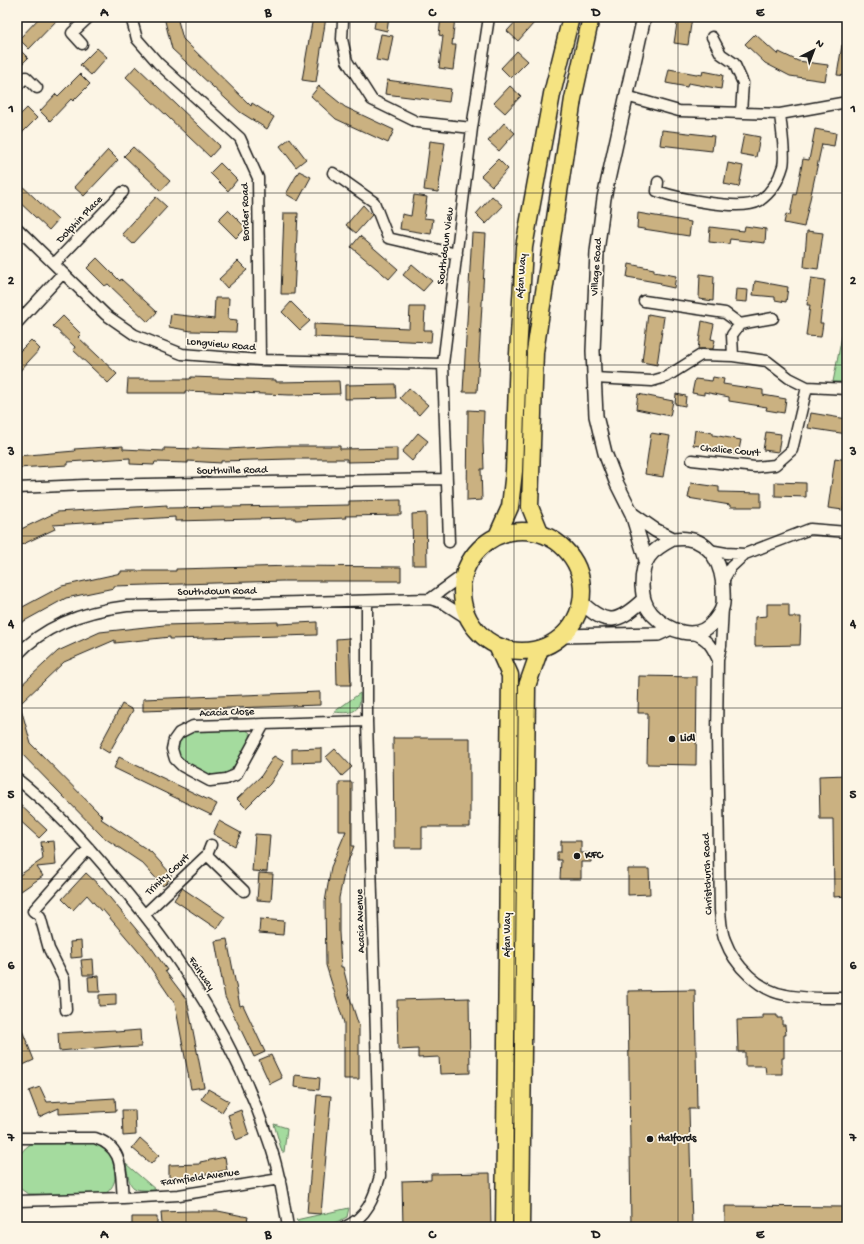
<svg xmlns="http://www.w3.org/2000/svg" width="864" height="1244" font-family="'Gochi Hand',sans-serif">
<rect width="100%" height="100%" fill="#fcf5e5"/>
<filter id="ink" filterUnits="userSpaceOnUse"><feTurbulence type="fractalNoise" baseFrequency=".025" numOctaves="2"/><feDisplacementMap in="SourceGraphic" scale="8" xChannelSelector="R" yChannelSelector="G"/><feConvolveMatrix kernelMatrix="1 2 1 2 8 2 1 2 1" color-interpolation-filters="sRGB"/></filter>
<g filter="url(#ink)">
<path fill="#a4db9e" stroke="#607c5d" d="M842,336H847V382H833Z
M360,693C361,713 352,714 334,712Z
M245,729L250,733C252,741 246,747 242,753C238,760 234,768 227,773C217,780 207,775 198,770C176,760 170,751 187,731Z
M274,1124L287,1128L284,1152H282Z
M94,1143L100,1145L111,1153C114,1171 121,1182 104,1195L28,1194L18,1187C17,1170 14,1154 31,1144Z
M126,1164L156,1190C130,1191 130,1189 126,1164Z
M349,1208L347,1217C332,1225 309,1234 296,1220Z"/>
<path fill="#cab181" stroke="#1c1c1c" d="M40,17H60L29,49L19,39Z
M164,17H177L183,39L251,106L252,103L274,117L267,129L240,112L172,49Z
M313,17H326L316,82L302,80Z
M376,17H389L387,31L374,28Z
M441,17H455L452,45H456L453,70L439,68L443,36L439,35Z
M520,17H528L534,23L518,41L507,31Z
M678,17H692L688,45L674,43Z
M381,34L393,36L388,62L376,60Z
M755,34L778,55L779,52L798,61L828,65L825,81L790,76L765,63L745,44Z
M842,45H847V76L837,75Z
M17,47L28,58L17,69Z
M97,48L107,57L91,75L80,65Z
M517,51L528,61L511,78L501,68Z
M136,66L220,146L210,157L126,77Z
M669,69L702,75L703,71L723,75L721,89L688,83L687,87L666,83Z
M80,74L90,84L73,101L71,99L50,121L40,111L56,94L58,96Z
M387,80L451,89L449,102L385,94Z
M319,86L345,107L394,130L388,143L336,119L311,96Z
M510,86L521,96L505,113L494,103Z
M27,108L37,118L17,138V118Z
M504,123L515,133L499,151L488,141Z
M815,129L836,133L834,146L822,144L804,227L784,223L786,214L790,215L794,194L796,195L803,159L809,160Z
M662,130L714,136L712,151L660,145Z
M744,134L760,137L756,157L740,154Z
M290,138L306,159L296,167L280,146Z
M430,141L445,143L438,192L424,190Z
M133,147L170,181L161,191L124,156Z
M108,150L118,160L84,196L74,187Z
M498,159L508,169L492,186L481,176Z
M220,163L237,180L228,191L210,173Z
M728,163L743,166L739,187L724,184Z
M299,171L311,177L298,201L286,194Z
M17,181L58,220L49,230L17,200Z
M414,195L427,197L424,218L433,219L431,234L400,229L402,214L411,216Z
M492,196L503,206L486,224L476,214Z
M156,197L167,207L133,244L122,234Z
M363,205L372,215L356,233L346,225Z
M228,210L246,228L236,238L218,220Z
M284,213H298L294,294H281Z
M638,213L691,222L689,236L637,228Z
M745,226L766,229L765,243L730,239L729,244L709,242L710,227L744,231Z
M807,231L823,233L818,269L804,267Z
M472,233L486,234L477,392H463Z
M360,236L398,269L389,279L351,247Z
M97,258L120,281L121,279L157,312L148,322L108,284L105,286L87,268Z
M238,261L247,270L227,288L219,279Z
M412,264L432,281L423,291L403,275Z
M629,264L654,269V272L676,276L674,288L660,285L661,283L627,277Z
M700,274L714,276L713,301L699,299Z
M811,278L825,280L820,323H823L821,337L806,336L810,305H807Z
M755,281L788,287L786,302L775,300V297L753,295Z
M736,289L748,290L747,302L735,301Z
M215,298H229L228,319L237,320L236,332L191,331L169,327L171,314L214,319Z
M291,302L310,321L300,330L282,312Z
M410,307H425L424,330H432L431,342L314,337V324L409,328Z
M648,314L664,317L657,365L642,362Z
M63,316L81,334L78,337L117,374L108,383L73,350L75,347L53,326Z
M702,321L714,324L711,339L715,340L713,349H698Z
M31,340L40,349L17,374V354Z
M191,377L276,380V382L339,381L340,394L290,395L185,391V393H127L128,379H190Z
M713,377L724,379L723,384L763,390V395L786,399L784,413L766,410L767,407L729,401V397L704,392V395L692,393L695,379L712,381Z
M395,384L396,398L345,399V385Z
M409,388L428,405L419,415L400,398Z
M638,394L673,401L670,416L636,409Z
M676,394L686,396L685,406L675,404Z
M468,410L484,411L483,441L484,469H481L482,500L467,501Z
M811,413L847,419V434L808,428Z
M695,430L713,433V435L741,440L738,455L720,452L721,449L693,445Z
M766,432L781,434L778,452L763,450Z
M418,433L428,441L412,461L402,452Z
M651,433L670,436L663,477L645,474Z
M123,446V449L164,451V448L197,449V448L228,449L278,446H340V449L397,448V461L347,462V459H290L221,461V463L188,461V463L155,462L154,465L130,464V458L68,462V465L17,468V456L75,451L74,449Z
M835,458L847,460V480L843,510L828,508Z
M775,482L806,483V497L775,496Z
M691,483L719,487V492L761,493V507H730V505L688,498Z
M401,500V515L345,516L346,518L295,520V518L175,521V517L53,525L55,529L17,547V531L57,512L167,505V508L349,505V501Z
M426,513L427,565H413L412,514Z
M294,566L401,567V581H283L114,586V588L66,598L17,625V610L62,586L121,573V571H176V569Z
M767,604H789V617H801L800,645L755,646V617L767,616Z
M278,622V624L317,622V635L170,639V637L115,643V640L64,662L22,702L17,696V689L58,651L100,632L164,625Z
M349,638L351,685H337L336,639Z
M639,676L697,677L696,765L647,764L648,713H638Z
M320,692V705L143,711V699Z
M122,704L133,710L109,753L99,747Z
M17,705H20L31,744L103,817L101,819L151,852L171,874V878L163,886L142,863L103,837L17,749Z
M393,738H470V827H422V848H394Z
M321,748V762L292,763V749Z
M335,749L352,767L342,776L326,757Z
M274,756L284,762L270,784L246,808L237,799L261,776Z
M119,757L217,804L211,815L114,768Z
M847,775V896L834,897L833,819H820L819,776Z
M339,782H352V846H354L345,869L339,898V932L341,967H343L349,991L348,992L359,1026V1079H344V1023L326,965L325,902L331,867L346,831H339Z
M17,802L47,830L39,838L17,818Z
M219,821L241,833L235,846L213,834Z
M255,834L270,835L267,872L252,871Z
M54,841L56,865L37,867L43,876L21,891L17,886V877L43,859L41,842Z
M561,841H581V853H591V862H581V879H560L561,860H557V852H561Z
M628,869H649L650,894L628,895Z
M86,873L100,886L151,947L167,970L165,971L187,1000L204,1087L191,1089L175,1004L143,957L103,910L101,911L87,895L73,910L62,899Z
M259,873L273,874L271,901L257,900Z
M182,888L225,917L217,929L174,900Z
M260,919L284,921L283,935L259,933Z
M227,939L240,1006L243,1005L265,1052L254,1057L225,997L215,941Z
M81,941L82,957L71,958L70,942Z
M93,959L94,975H83L81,960Z
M99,976L100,992H89L88,977Z
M695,990L697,1109H689L692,1227H631L628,991Z
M116,994V1005L99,1006V995Z
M469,998L470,1073L440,1074L439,1057L418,1058V1049L398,1050L397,1000Z
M763,1015H777V1018H782V1025H785L786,1035H784V1058H782V1074H766L765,1066H745V1052H738L737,1020L763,1019Z
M17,1018L34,1060L23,1065L17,1051Z
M115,1030L116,1032L140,1030L141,1047L120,1048V1046L59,1051L58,1033Z
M271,1055L282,1078L270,1084L259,1060Z
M295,1075L320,1078L319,1090L294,1087Z
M40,1087L47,1102L115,1098L116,1111L59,1114V1108L39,1117L29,1091Z
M208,1089L229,1101L222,1112L201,1099Z
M317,1095L331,1096L321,1214L307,1213Z
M122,1110H135L136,1135L123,1136Z
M241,1110L249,1135L236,1140L228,1115Z
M140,1138L159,1155L151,1164L132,1148Z
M225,1157L227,1170L192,1177L169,1178V1165L200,1164V1162Z
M490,1173L491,1227H403L402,1181L431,1180V1174Z
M725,1206L847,1207V1227H725Z
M191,1211H218L248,1217L246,1227L219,1223L162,1225L161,1212Z
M132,1217H157V1227H132Z"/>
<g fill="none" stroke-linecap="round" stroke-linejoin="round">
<defs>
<path id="minor" d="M131,17L137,39L158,63L240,138L258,178L260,360
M343,21L342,39L347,61L372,100L417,122L472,128
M712,37L721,54L734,63L743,83L741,113
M82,44L72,33L89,17
M17,86L26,77L37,88
M626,96L679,111L780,114L847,102
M333,173L374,202L388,238L457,254
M658,182L657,191C677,198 741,212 759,201C771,193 779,180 783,166C786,155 781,126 780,114
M17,228L106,315L135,335L182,354L260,360L443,364
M54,264L123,192
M644,301L725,313L740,324
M17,323L63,273
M733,356L732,335L740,324L773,318
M594,378L652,381L666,377L701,355L733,356L767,361L789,378L807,387L847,389
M692,460L755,467L775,465L792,450L807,387
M17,488L85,485L447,479
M449,542L443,364L472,128L489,17
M709,550L726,553L745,554L810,529L847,532
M723,581L731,567L745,554
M430,599L463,575
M723,607L721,646L718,660L717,737L720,910C721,920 721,931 725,940C734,965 759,991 786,995C806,999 827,998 847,998
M694,634C708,639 712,647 718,660
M17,655C45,625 86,611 127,606L430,599L443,603L468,619
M264,724L236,775L226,779L210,781L182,766L175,759L172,749L174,740L179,733L193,726L264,724L367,721
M17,779C52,806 88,846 116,880C183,959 236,1043 269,1142C279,1169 283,1198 288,1227
M207,855L244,891
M145,914L207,855L211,845
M66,1010L64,979L49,949L40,916L33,911L89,848
M17,1138H95C125,1148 120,1171 123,1198
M17,1201L123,1198L179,1195L280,1179
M345,1227C367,1217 374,1198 380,1176L367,721V601"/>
<path id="tertiary" d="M644,17L604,198L597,252L593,351L596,416L605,453L617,484L632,514L646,560
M632,514L655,530L673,539
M673,539C677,539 683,538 688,539C712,542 723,568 723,590C723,595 724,603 722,608C721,612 717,617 714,621C697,643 668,631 652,614C644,605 643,597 642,586C642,559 650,551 673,539Z
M581,602C607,627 618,623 643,600
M562,636L658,634L671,628"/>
<path id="primary" d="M462 591a60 60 0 1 1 120 0a60 60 0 1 1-120 0Z
M541,534L530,507L535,352L573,99L591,17
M497,536L510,507L514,471L518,354L524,247L552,94L571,17
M497,646L510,675L504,1227
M521,1227L527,686L540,649"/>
</defs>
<use href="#minor" stroke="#1c1c1c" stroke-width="13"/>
<use href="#tertiary" stroke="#1c1c1c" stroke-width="16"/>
<use href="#primary" stroke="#1c1c1c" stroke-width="19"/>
<use href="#minor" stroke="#fcf5e5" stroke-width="10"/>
<use href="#tertiary" stroke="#fcf5e5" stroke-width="13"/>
<use href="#primary" stroke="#f5e382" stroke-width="16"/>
</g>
</g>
<path fill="none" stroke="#1c1c1c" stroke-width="1" stroke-opacity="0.55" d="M186,17V1227M350,17V1227M514,17V1227M678,17V1227M17,193H847M17,365H847M17,536H847M17,708H847M17,879H847M17,1051H847"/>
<g fill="#1c1c1c" stroke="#fcf5e5" stroke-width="1.5">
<circle cx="672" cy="739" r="4"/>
<circle cx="577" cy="856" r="4"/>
<circle cx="650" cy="1139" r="4"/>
</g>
<g text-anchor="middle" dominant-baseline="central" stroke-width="3.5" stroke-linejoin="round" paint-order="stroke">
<g font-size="11" fill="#1c1c1c" stroke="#fcf5e5">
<text transform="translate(246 212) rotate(-91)">Border Road</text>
<text transform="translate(80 220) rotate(-46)">Dolphin Place</text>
<text transform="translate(446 246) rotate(-83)">Southdown View</text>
<text transform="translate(597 267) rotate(-86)">Village Road</text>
<text transform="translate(522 276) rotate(-86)">Afan Way</text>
<text transform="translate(221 345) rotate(5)">Longview Road</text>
<text transform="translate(730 451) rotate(5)">Chalice Court</text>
<text transform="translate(232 471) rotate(-1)">Southville Road</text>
<text transform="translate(217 592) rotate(-1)">Southdown Road</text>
<text transform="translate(227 713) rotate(-2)">Acacia Close</text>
<text transform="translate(708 874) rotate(-92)">Christchurch Road</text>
<text transform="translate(168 875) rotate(-43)">Trinity Court</text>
<text transform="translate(361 921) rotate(-92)">Acacia Avenue</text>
<text transform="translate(508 935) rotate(-90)">Afan Way</text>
<text transform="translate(201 974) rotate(56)">Fairway</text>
<text transform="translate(200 1178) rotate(-8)">Farmfield Avenue</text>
</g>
<g font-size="11" font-weight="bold" fill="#1c1c1c" stroke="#fcf5e5" text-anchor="start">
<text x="680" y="739">Lidl</text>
<text x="585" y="856">KFC</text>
<text x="658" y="1139">Halfords</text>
</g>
</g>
<rect width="864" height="1244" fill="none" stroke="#fcf5e5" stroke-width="44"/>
<g transform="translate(814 50) rotate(42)" stroke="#fcf5e5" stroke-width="3" paint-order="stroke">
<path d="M0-3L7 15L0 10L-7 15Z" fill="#1c1c1c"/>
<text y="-6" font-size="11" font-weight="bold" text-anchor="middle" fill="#1c1c1c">N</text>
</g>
<rect x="22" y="22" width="820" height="1200" fill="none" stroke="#1c1c1c" stroke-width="1.5"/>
<g font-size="13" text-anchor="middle" font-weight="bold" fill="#1c1c1c">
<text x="104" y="16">A</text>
<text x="268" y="16">B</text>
<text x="432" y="16">C</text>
<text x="596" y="16">D</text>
<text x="760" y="16">E</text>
<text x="11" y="112">1</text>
<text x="853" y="112">1</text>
<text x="11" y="284">2</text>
<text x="853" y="284">2</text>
<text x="11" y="455">3</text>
<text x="853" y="455">3</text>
<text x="11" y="627">4</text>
<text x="853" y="627">4</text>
<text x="11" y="798">5</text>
<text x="853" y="798">5</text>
<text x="11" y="969">6</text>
<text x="853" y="969">6</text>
<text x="11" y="1141">7</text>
<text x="853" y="1141">7</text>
<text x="104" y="1238">A</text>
<text x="268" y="1238">B</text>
<text x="432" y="1238">C</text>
<text x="596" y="1238">D</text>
<text x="760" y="1238">E</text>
</g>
</svg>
